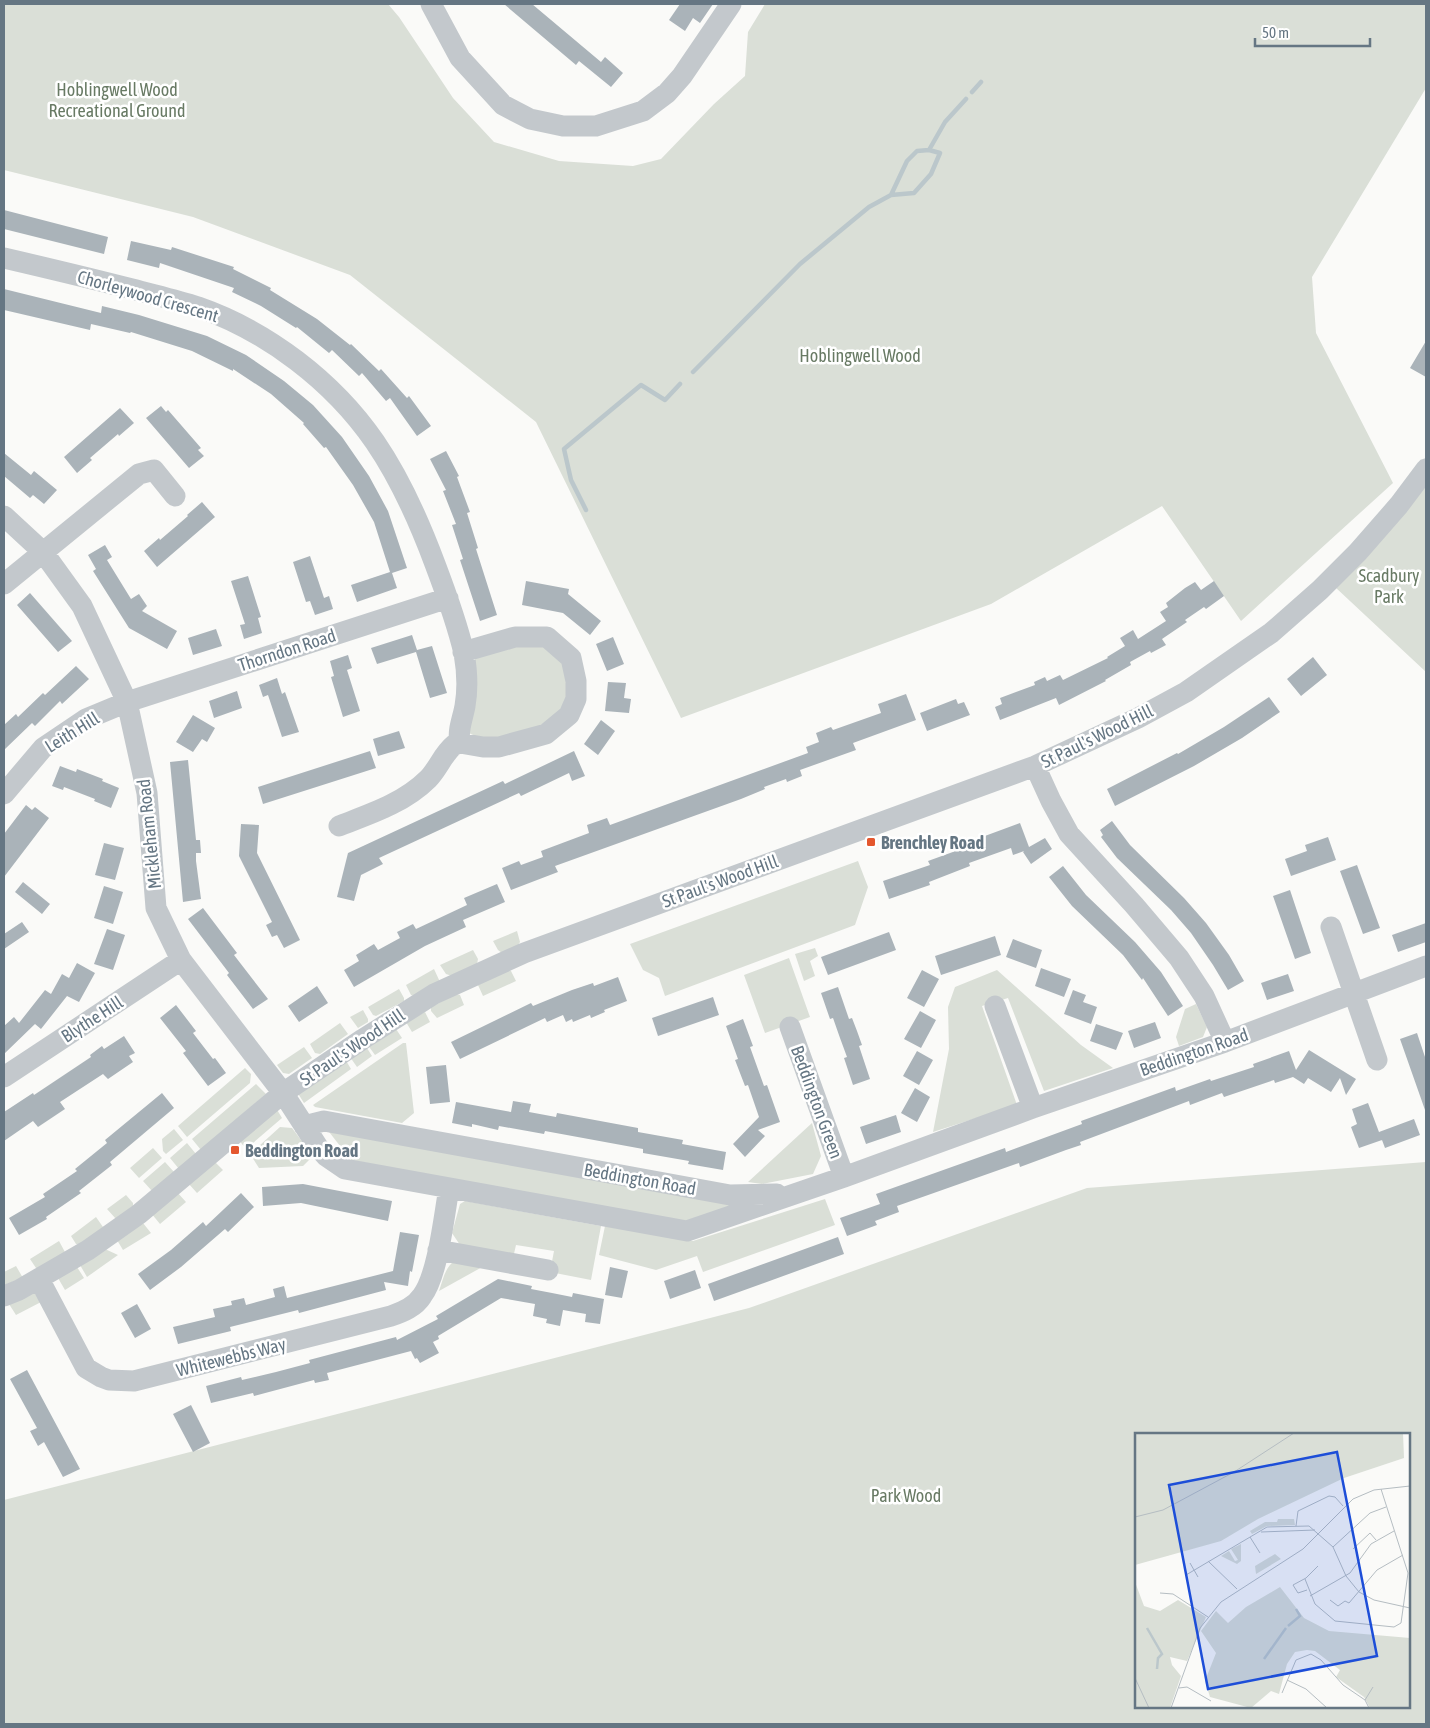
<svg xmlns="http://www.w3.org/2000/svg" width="1430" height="1728" font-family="'Asap Condensed',sans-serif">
<rect width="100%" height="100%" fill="#fafaf8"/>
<path fill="#dadfd7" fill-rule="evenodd" d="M4,4H388L399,17L453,98L494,142L559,161L633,166L661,159L714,104L745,76L748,32L765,4H1426V88L1312,277L1316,333L1393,483L1241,621L1162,506L991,604L681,718L536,422L350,275L193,217L4,170Z
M1426,482V672L1335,587Z
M543,642L568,664L569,706L519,740L479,738L469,733L475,657L481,651Z
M858,861L868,887L855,925L665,996L659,978L643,970L630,944Z
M517,931L520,942L518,945L502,953L498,950L493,941Z
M815,948L818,956L810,961L815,976L804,981L795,954Z
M473,950L478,959L477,964L452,976L446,974L440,965Z
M789,958L810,1017L765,1033L744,975Z
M434,969L440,982L414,996L411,995L406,985Z
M509,970L511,971L516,981L483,996L478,985Z
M997,970L1081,1045L1113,1068L1044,1091L1008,998L982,1006L1017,1105L933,1132L949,1049L948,1007L955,987Z
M399,989L404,998V1001L376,1016L373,1015L368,1007Z
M456,994L460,995L464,1005L437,1018L431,1011V1007Z
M1196,1004L1207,1027L1203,1037L1179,1046L1176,1037L1185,1009Z
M363,1010L368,1019V1022L358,1028L350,1017Z
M425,1012L430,1022L412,1032L406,1022Z
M340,1023L348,1034L320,1054L315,1053L310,1044Z
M396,1029L402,1038L375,1055L367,1044Z
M403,1043H406L414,1113L402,1123L315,1107L313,1105Z
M365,1045L372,1056L357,1067L350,1057Z
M304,1047L312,1058L289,1074L283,1073L277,1065Z
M345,1059L351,1069L304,1103L297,1092Z
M245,1068L251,1074L250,1083L187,1137L178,1126Z
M256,1084L266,1094L201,1150L192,1139Z
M276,1108L282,1118L246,1149L238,1139Z
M812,1123L821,1156L813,1174L762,1184L748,1182Z
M280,1127L292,1128L313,1156L303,1166L259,1168L250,1154Z
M326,1128L756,1202L688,1224L351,1160Z
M174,1129L183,1140L166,1154L163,1151L162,1139Z
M187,1143L196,1154L179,1169L170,1158Z
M153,1148L162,1158L139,1178L130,1168Z
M213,1160L223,1170L197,1193L188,1183Z
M165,1162L174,1172L152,1191L143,1181Z
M1426,1162V1724H4V1500L749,1308L1087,1188ZM1136,1434H1409V1707H1136Z
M177,1192L186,1202L160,1224L151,1213Z
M126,1195L133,1203V1206L116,1219L107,1209Z
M825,1199L835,1225L703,1272L697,1256L656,1270L599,1255L605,1226L693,1241Z
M465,1201L601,1226L591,1280L550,1272L554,1251L516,1245L513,1258L462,1248L452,1233L460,1204Z
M96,1217L103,1227L81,1245L76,1244L71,1236Z
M143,1223L151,1233L123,1250L117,1240Z
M59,1241L66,1254L38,1271L30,1259Z
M105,1249L118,1255L87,1277L80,1265Z
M456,1260L484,1266L439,1291C443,1280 445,1266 456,1260Z
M16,1266L23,1278L4,1285V1272Z
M77,1267L84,1278L65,1290L58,1278Z
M29,1293L35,1294L43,1301L16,1315L9,1304Z"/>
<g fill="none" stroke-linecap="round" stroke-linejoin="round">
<path stroke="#bbc7cb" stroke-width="4.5" d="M972,92L981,82
M929,150L945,122L966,99
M693,372L800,264L869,207L891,195L914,193L931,174L940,153L929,150L917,151L907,161L891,195
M586,510L571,480L564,449L641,385L665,400L680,384"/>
</g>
<path fill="#aab3b9" d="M504,4H532L601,62L605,57L623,73L611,87L579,61L576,65Z
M680,4H713L700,23L693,18L685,31L669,20Z
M4,210L108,237L104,254L4,229Z
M131,241L171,250L172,247L234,267L233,269L271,288L270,290L317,319L350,345L351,344L379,371L381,369L407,398L409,396L431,426L417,436L390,398L386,401L362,373L359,376L332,350L329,353L297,327L296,328L261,306L232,292L234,288L160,263L159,268L127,260Z
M4,289L101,313L102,306L139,315L207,336L246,355L284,381L313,405L342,437L369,476L388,511L407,568L392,573L397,588L357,602L351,585L390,572L374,522L353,485L326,447L324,448L303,424L304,423L271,394L233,369V371L192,351L131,332L130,333L91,324L90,330L4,310Z
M1426,341V377L1410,368Z
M161,406L166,412L168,410L201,448L198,450L204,456L189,468L146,418Z
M120,408L134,423L119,436L118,434L90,458L92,460L77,473L64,457Z
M446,451L459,476L457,477L470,512L467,513L478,548L476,549L497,615L480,621L460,560L463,559L452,525L456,524L443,491L446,490L430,459Z
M4,453L31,475L34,471L57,490L44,504L33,495L30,498L4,476Z
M202,502L215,517L157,567L144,551L159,538L160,540L188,516L187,515Z
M105,545L112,557L107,560L131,599L139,594L147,606L142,611L177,631L167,649L129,628L93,571L96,569L88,555Z
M310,556L324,598L329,596L333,609L315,615L310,601L306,602L293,562Z
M248,576L261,617L258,618L262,633L244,639L240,625L245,624L231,581Z
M526,581L569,589L568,594L601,621L590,635L563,613L522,605Z
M1214,581L1224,596L1206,609L1204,607L1185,620L1187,622L1162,639L1166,645L1151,653L1150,651L1130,662L1131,665L1105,680L1106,681L1059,705L1056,698L1000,720L995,707L1002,704L1000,698L1035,685L1034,682L1045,677L1047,681L1060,675L1063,680L1108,658L1107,657L1125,646L1120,638L1133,630L1138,639L1166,621L1160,612L1168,607L1166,603L1185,588L1195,582L1201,590Z
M30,593L72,641L58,652L17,605Z
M216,629L222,646L193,655L188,638Z
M412,635L417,650L432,646L447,693L430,698L416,652L377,664L371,648Z
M613,637L624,664L607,671L596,644Z
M348,655L352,668L347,670L360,711L343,717L331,677L334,676L330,661Z
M1313,657L1327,675L1301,696L1287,679Z
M76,666L89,679L62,704L60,701L35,726L32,723L4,750V725L16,714L18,717L43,693L45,695Z
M277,678L282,694L285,692L299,732L282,737L268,695L263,697L259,685Z
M608,682L626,683L624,698L631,699L629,713L605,711Z
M237,691L242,708L214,718L209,701Z
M906,694L916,720L853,743L856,750L800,770L802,776L787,782L786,779L764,787L765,789L741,799L555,866L558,872L511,890L502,868L519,861L521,865L543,857L541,851L589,833L587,825L607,818L610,825L808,753L806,747L819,742L816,733L831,727L833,730L881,713L878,704Z
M1269,697L1280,712L1242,738L1194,766L1115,806L1107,789L1177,753L1178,754L1224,727Z
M956,699L958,704L964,702L970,715L927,731L920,713Z
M193,715L215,728L207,742L202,739L193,752L176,742Z
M601,720L615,731L598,755L584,744Z
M399,731L405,748L378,756L373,739Z
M370,751L376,768L263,804L258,787Z
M574,751L585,776L572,781L569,773L521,796L519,793L379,858L383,864L361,875L354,901L337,897L348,853L503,781L505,784Z
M188,760L196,840H200L201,853H196V861L201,899L183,902L170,762Z
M60,766L76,772L77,769L103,779L102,781L119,788L111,808L94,801L95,799L64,787L63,790L52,786Z
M26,805L32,810L35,807L49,818L4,877V834Z
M1112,821L1130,845L1184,898L1206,923L1229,955L1244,981L1228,990L1213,965L1191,933L1171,910L1117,858L1101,837L1103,835L1100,830Z
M1020,823L1029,847L1045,838L1052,849L1031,864L1023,852L1024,851L1013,855L1011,848L969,863L970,866L929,882L930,885L889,899L883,881L930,865L928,861L975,844L974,840Z
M241,824L259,825L257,853L300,940L284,948L277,935L272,937L266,925L272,922L239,856Z
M1328,837L1336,860L1291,876L1285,859L1307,851L1305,845Z
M104,843L124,848L115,880L95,875Z
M1357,865L1380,928L1363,934L1340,871Z
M1063,866L1086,895L1135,942L1161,972L1183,1006L1168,1016L1143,978L1142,980L1123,955L1072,906L1049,877Z
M23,882L50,904L42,914L15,892Z
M497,884L505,902L463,920L466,927L425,946L354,987L344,970L359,961L356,955L374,944L378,950L400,938L397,932L413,924L416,929L467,905L464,898Z
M104,886L123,892L113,924L94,918Z
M1290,890L1311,953L1295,959L1273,896Z
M203,908L237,953L234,955L268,999L253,1009L227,975L229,973L188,919Z
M22,922L29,932L4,949V934Z
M1426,923V942L1398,952L1392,935Z
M107,929L125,935L113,970L94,964Z
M889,932L896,950L828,975L821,957Z
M995,936L1001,955L941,975L935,956Z
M1013,939L1042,950L1036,968L1006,957Z
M77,963L95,973L79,1002L67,996L41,1029L35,1024L4,1054V1026L14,1017L19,1023L45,990L51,994L62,974L69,978Z
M1041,968L1071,979L1064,997L1035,986Z
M922,970L939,979L924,1007L907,998Z
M1288,974L1294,991L1267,1000L1261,983Z
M618,977L627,1001L604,1010L605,1012L591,1018L590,1015L573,1022L572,1019L566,1022L563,1015L547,1022L545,1018L460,1059L451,1042L531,1003L533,1006L572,990L593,983L594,986Z
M317,986L328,1003L299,1022L288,1006Z
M838,987L849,1019L852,1018L857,1031L862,1045L859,1046L870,1079L853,1085L844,1058L847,1057L840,1038L833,1018L830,1019L821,993Z
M1073,990L1086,995L1083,1002L1097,1007L1091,1024L1064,1014Z
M713,997L719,1015L658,1036L652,1018Z
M176,1005L196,1031L193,1033L213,1059L215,1058L226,1073L208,1086L183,1053L186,1051L160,1018Z
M920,1011L936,1020L921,1048L904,1039Z
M743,1019L753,1046L750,1047L764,1086L767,1085L780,1122L758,1130L765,1136L745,1157L733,1144L759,1117L748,1085L745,1086L735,1060L738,1059L726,1026Z
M1155,1022L1161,1038L1134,1048L1128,1031Z
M1096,1024L1123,1033L1116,1050L1090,1041Z
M1417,1033L1426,1060V1110H1425L1400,1039Z
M124,1036L135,1053L129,1056L133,1062L108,1079L103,1074L60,1102L65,1109L38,1127L33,1121L4,1141V1112L33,1093L34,1095L91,1057L90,1055L102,1046L104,1049Z
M1309,1050L1356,1079L1346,1095L1340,1078L1331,1092L1308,1078L1304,1084L1293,1077L1275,1083L1274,1080L1224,1097L1222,1093L1190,1105L1189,1101L1080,1142L1081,1145L1066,1150L1020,1167L1019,1163L897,1206L899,1212L875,1221L877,1225L847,1236L840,1218L880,1204L876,1194L1005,1148L1006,1152L1082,1124L1081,1121L1175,1087L1176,1091L1210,1079L1211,1081L1254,1067L1253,1064L1289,1051L1296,1070Z
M917,1051L933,1060L919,1085L903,1076Z
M446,1065L450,1102L430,1104L426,1067Z
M915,1088L930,1097L917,1122L901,1113Z
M162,1093L174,1108L110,1162L112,1165L79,1191L81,1193L46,1217L47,1219L19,1235L9,1218L45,1197L43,1194L77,1171L75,1169L107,1143L105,1140Z
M513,1101L531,1104L529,1112L556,1117L557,1113L638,1128V1132L683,1140L682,1144L726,1152L723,1170L688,1164L689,1161L643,1153V1149L545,1131L544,1134L499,1126L498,1130L472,1124V1127L452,1123L456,1102L511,1112Z
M1368,1103L1382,1140L1359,1148L1351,1127L1357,1124L1352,1109Z
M896,1115L901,1132L866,1144L860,1127Z
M1414,1119L1420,1135L1385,1148L1379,1132Z
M303,1184L392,1201L388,1221L301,1203L263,1206L262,1187Z
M241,1193L254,1207L228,1232L225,1229L181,1267L150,1290L138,1274L171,1250L203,1222L206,1226Z
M400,1232L419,1235L412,1272L410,1271L408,1286L384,1282L386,1290L299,1313L298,1310L230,1327L231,1331L178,1344L173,1327L215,1317L213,1309L232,1305L231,1301L244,1298L246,1305L275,1297L273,1289L284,1286L287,1298L393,1271Z
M838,1237L844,1254L714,1301L708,1284Z
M610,1267L628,1271L622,1298L605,1295Z
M695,1270L701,1288L670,1299L664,1281Z
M498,1279L532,1286L531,1289L552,1293L572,1297L573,1293L604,1299L600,1324L585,1322L586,1314L563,1310L560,1326L546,1323L547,1319L533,1316L535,1304L501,1298L438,1336L439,1339L433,1342L439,1353L420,1363L417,1358L415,1359L411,1351L327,1373L329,1380L315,1383L314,1380L254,1396L253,1393L211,1403L206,1386L241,1377L242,1380L276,1372L310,1363L309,1360L396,1337L397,1340L438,1319L436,1316Z
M137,1304L151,1329L135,1338L121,1313Z
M27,1370L80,1469L63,1477L44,1442L38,1446L30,1431L37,1428L10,1379Z
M191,1405L210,1443L193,1452L173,1414Z"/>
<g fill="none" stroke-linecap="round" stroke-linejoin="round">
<path stroke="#c3c8cc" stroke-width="21" d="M431,4L460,58L503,105L530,119L563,126H596L643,111L667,93L682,76L731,4
M4,258C47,268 89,278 132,289C154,295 176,300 198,307C267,331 333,381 375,442C401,480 419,521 435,564C446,593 457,623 464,653C467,670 468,689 465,706C463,718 457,731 460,743
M4,516L43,552L82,606L127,702L147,793L156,908L181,960L283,1093L318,1147L326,1156L345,1169L687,1231L844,1177L1033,1108L1225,1042L1426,966
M4,584L139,474L154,470L175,496
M1035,766L1051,801L1069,834L1134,905L1179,958L1204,996L1225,1042
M4,794L43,748L86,719L127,702L448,598
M339,826C370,814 404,803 428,779C438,769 443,754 454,745L460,743L483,747H499L546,734L569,715L576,699V681L571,658L547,637H515L463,652
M1331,927L1377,1060
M995,1006L1033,1108
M790,1027L844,1177
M4,1077L181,960
M304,1126L324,1121L730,1195L777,1194
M438,1250L548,1270
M39,1279L86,1368L101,1377L109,1380L134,1381L391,1316C403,1312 415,1307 422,1296C438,1275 444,1216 449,1188
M4,1296L19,1290L88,1250L139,1214L283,1093L363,1039L434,994L524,953L1035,766L1138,718L1186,692L1271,633L1320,590L1358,552L1399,505L1426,469"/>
</g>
<g fill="#e4572e" stroke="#fff" stroke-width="2">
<rect x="866" y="837" width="10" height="10" rx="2.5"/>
<rect x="230" y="1145" width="10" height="10" rx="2.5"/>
</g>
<g text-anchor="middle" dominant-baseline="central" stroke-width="5" stroke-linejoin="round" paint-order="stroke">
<g font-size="18" fill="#687a64" stroke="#fff">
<text x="117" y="89">Hoblingwell Wood<tspan x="117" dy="21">Recreational Ground</tspan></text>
<text x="860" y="355">Hoblingwell Wood</text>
<text x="1389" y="575">Scadbury<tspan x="1389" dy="21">Park</tspan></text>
<text x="906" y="1495">Park Wood</text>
</g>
<g font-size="18" fill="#657683" stroke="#fff">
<text transform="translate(148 296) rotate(16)">Chorleywood Crescent</text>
<text transform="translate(287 650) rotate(-18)">Thorndon Road</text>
<text transform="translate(72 732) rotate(-32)">Leith Hill</text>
<text transform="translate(1097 736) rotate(-26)">St Paul's Wood Hill</text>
<text transform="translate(149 834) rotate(-96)">Mickleham Road</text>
<text transform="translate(720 881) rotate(-20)">St Paul's Wood Hill</text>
<text transform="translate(92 1019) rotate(-33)">Blythe Hill</text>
<text transform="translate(352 1047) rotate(-34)">St Paul's Wood Hill</text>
<text transform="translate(1194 1052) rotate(-19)">Beddington Road</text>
<text transform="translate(817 1102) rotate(70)">Beddington Green</text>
<text transform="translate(640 1179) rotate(10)">Beddington Road</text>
<text transform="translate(231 1357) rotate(-14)">Whitewebbs Way</text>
</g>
<g font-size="18" font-weight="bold" fill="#657683" stroke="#fff" text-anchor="start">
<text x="881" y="842">Brenchley Road</text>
<text x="245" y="1150">Beddington Road</text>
</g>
</g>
<g transform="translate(1135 1433)">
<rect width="275" height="275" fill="#fafaf8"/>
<path d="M0,0H268L269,25L209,45L123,86L86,108L0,132ZM143,86H159L160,92L132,93L117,101L115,98L130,89H142ZM106,111V128L102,131L86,123L94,118L100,128L103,127L96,116ZM140,121L146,126L121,141L120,133ZM0,149L9,173L25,178L43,167L71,184L52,228L35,224L37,232L46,243L35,275H0ZM145,154L169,185L194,198L275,205V275H235L229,264L201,244L205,237L180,218L172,217L160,219L152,231L144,261L136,258L116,275L75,264L70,248L81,220L66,198L81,178L93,190L111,174Z" fill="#dadfd7"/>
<path fill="none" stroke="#bbc7cb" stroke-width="2.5" d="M153,193L165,183L161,176M12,195L27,221L23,225L22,236M129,226L151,195"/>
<path fill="none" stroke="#b5bdc2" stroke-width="1" d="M0,84L28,77L99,39L159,0M161,93L163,78L194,63L200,64L208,73M126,99L180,97M115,104L125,120M198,114L235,80L251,74M218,116L235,100L241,107M73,128L102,156M55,130L63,144M51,142L132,94L174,93L198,114L211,143L224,159L239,167L275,175M170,146L180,171L200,188L259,194L266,190L273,140L246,56M172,157L163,160L158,152L171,145L183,133M25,160L38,161L73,184M175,163L215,140L236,111L259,98M195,167L203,173L210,168L214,170L242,137L268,122M0,245L14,275M152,247L171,256L192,275M44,255L52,254L76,268M147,260L161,227L176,221L186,227L208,252L230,267L234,275M230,267L238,254M36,275L65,195L86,169L168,116L218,66L239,57L275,53"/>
<path fill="#1d4ed8" fill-opacity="0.15" stroke="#1d4ed8" stroke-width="2.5" d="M202,19L242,223L73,256L34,52Z"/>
<rect width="275" height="275" fill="none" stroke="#657683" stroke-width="2.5"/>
</g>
<rect width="1430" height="1728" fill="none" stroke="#657683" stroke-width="10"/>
<path d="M1255 38v8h115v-8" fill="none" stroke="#657683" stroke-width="2.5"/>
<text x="1262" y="38" font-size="15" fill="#657683" stroke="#ffffff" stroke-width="4" paint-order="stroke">50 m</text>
</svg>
